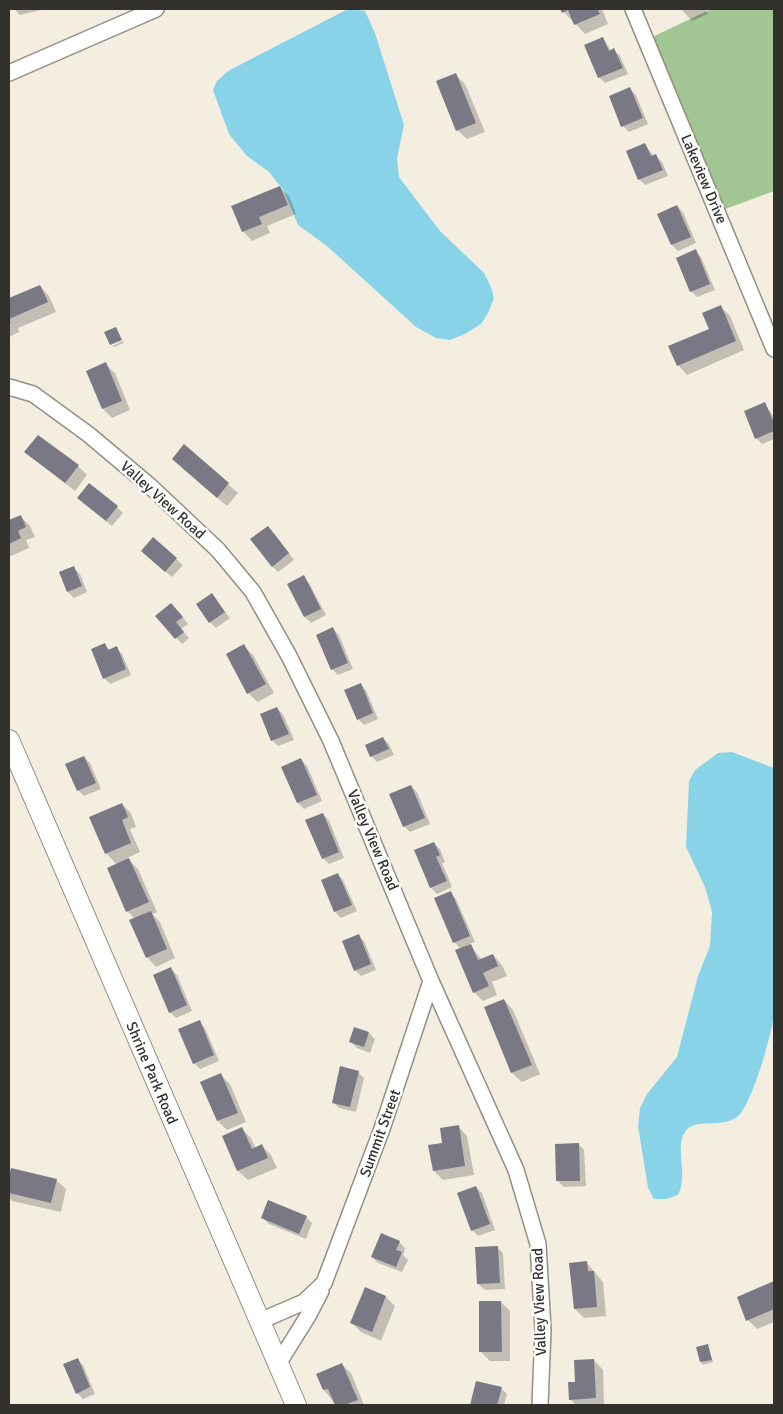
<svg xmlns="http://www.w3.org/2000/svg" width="783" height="1414" font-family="Signika,sans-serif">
<rect width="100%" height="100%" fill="#f4eee1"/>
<path fill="#a1c593" d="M711,9H774V191L717,212L646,40Z"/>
<path fill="#89d3e8" d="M348,9L365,11L375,33L404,125L397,158L399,177L440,231L484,273L491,287L494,298L489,311L481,324L465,334L450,340L436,338L416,327L327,246L298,225L284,191L269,172L247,156L229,134L213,90L217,81L228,71Z
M732,752L774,768V1015C772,1033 751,1108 737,1117C720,1129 695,1117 685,1132C674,1148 689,1173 678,1195L666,1199H654L648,1188L638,1126L640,1108L647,1094L677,1057L698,976L710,946L712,912L705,887L686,847L689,781L695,770L718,753Z"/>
<path fill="#0003" d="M14,9H45L20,15Z
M561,9H602L608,24L585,34Z
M681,9H705L708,14L692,21Z
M603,38L611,51L614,50L620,56L628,74L605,83L599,77Z
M455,74L465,84L485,132L467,139L457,130Z
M630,89L636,95L648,124L629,132L623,126L610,97Z
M645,144L654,157L656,156L662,162L668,176L645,185L639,179Z
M279,187L289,196L296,214L267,226L270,233L252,241L243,231Z
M677,206L683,212L696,243L678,251L672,245Z
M695,251L701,257L715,290L697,297L691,291Z
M40,286L49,296L56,312L18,328L19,332L9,337V300Z
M720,306L730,316L744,350L687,375L678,365L710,330Z
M123,341L124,343L114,347L112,346Z
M105,364L115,373L130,410L112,418L103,409L87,371Z
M765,404L774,417V439L762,444L756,438Z
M184,446L238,493L227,506L182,468Z
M26,452L78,466L87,475L75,491Z
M85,504L117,507L123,513L112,526Z
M21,517L30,526L35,537L26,540L29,548L9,557V522Z
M274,533L294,560L278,572L272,566Z
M153,539L183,565L172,577L148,557Z
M74,568L80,574L87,592L74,598L68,592L60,573Z
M303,577L309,583L326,615L311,623L305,617Z
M212,595L230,618L216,628L210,622Z
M177,610L188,624L181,629L189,638L182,644L157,616Z
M333,629L339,635L353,669L338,675L332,669Z
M104,645L110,650L116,648L122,654L131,675L110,684L104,678Z
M244,646L253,655L274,693L258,702L248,693Z
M360,684L366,690L378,719L364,725L358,719Z
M277,708L283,714L294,740L278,746L272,740Z
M383,738L389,744L394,755L377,762L371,756Z
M84,757L90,763L101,789L84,796L78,790Z
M301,760L307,766L322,801L304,809L298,803L283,767Z
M411,786L417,792L430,824L410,832L404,826Z
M122,804L131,813L136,827L130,829L140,852L127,858L138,869L157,912L152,914L160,922L175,958L156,967L147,957L135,919L127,911L117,865L106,853Z
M323,814L329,820L344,858L329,864L323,858Z
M434,843L440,849L445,862L442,863L452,887L437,894L431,888L416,851Z
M337,874L343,880L357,911L341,918L335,912L322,881Z
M450,893L456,899L475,942L469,944L482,960L493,955L502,965L507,976L492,982L497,995L483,1001L474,992L461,949L454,942Z
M358,935L364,941L376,970L361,976L355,970Z
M171,969L177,975L192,1011L176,1018L170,1012Z
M504,1000L513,1010L540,1074L522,1082L512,1073L485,1008Z
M199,1022L205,1028L219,1061L200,1069L194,1063Z
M355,1029L369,1033L375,1039L370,1053L357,1048L351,1042Z
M358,1072L364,1078L356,1112L339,1108L333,1102Z
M220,1074L230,1084L246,1122L227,1130L218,1121L202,1082Z
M458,1126L467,1136L474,1175L443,1180L434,1171L444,1144Z
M242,1129L251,1138L256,1149L262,1146L271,1155L277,1168L248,1180L238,1171L224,1137Z
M578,1144L584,1150L586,1186L564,1187L558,1181Z
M9,1177L56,1180L66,1189L61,1212L12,1201L9,1197Z
M476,1187L482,1193L495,1230L478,1236L472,1230Z
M306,1217L312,1223L306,1239L269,1224L263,1218Z
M399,1242L405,1248L403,1255L408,1260L402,1272L378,1263L372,1257Z
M497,1247L503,1253L505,1289L485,1290L478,1284Z
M587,1263L603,1282L606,1316L584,1318L575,1309Z
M774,1282V1322L757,1329L748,1320L738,1298Z
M365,1289L386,1297L395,1306L381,1341L361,1332L352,1323Z
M501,1302L510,1311V1361H490L480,1351Z
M707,1345L713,1362L703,1365L701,1362Z
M77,1359L83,1365L95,1394L83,1399L77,1393Z
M594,1360L603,1370L604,1405H576L570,1399L577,1383Z
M341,1364L351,1373L364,1405H336L324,1390Z
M477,1382L501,1388L507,1394L504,1405H471Z"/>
<path fill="#797884" d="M560,9H597L600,14L574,25L568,10L562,13Z
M603,37L609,51L614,48L623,68L598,78L584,45Z
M456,73L476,123L456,131L436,81Z
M630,87L643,118L621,127L609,96Z
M645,143L651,156L656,154L663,170L638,180L626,151Z
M280,186L288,205L259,217L262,224L242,232L231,206Z
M677,205L691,237L671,245L657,214Z
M696,249L710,284L690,292L676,258Z
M40,285L48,302L9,319L11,323L9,324V298Z
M721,305L736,341L677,366L668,346L709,329L702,313Z
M116,327L122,340L110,345L104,332Z
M106,362L122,401L102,409L86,371Z
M765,402L774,423V431L755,439L744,411Z
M38,435L79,465L65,483L24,452Z
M184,444L229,483L217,498L172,459Z
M89,483L118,506L106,521L77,498Z
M21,515L26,527L18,531L21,538L9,544V520Z
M268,526L289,553L272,567L250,539Z
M153,537L177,558L165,572L141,551Z
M74,566L82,586L67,592L59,572Z
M304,575L321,609L304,617L287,584Z
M212,593L225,612L209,623L196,604Z
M171,603L183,617L176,622L184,632L175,639L155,616Z
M333,627L348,663L331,670L316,635Z
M105,643L108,650L117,646L126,669L103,679L91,649Z
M244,644L266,684L247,694L226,654Z
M361,683L373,713L357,720L344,690Z
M277,707L289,734L271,741L260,714Z
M383,737L389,749L370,757L365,745Z
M84,756L96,783L77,791L65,764Z
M301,758L317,795L297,803L281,767Z
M411,785L425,818L403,827L389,794Z
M122,803L128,817L122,820L131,843L105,854L89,817Z
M323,813L339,852L322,859L305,820Z
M434,842L440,855L436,857L447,881L430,888L414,850Z
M129,858L149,902L126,912L107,868Z
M338,873L352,905L334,912L321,880Z
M451,891L470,936L453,943L434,898Z
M151,911L167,949L146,958L129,920Z
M359,934L371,964L354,971L342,941Z
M471,944L478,960L493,954L498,966L483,973L489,986L473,993L455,950Z
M171,967L187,1005L169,1013L153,975Z
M504,999L532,1065L511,1073L484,1007Z
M200,1020L214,1055L193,1064L178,1029Z
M354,1027L369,1032L364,1047L349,1042Z
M340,1066L359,1071L350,1107L332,1103Z
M221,1073L238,1113L217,1121L200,1082Z
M459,1125L465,1166L433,1171L428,1145L442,1143L440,1128Z
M242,1127L252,1149L262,1144L268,1158L237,1171L222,1136Z
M579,1143L580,1181H556L555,1144Z
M11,1168L57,1179L51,1203L9,1193V1175Z
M476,1186L490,1224L471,1231L457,1193Z
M268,1200L307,1216L299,1234L261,1218Z
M381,1233L400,1241L396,1250L402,1252L396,1267L371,1257Z
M498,1246L500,1283L477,1284L475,1247Z
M587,1261L588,1271H594L597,1307L574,1309L569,1263Z
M774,1281V1309L746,1321L737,1297Z
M365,1287L386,1296L372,1332L350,1323Z
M479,1301H501L502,1352H479Z
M708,1344L712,1360L700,1362L696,1347Z
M78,1358L90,1387L76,1394L63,1364Z
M594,1359L596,1398L569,1400L568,1382H575L574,1360Z
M342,1363L358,1400L344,1405H335L328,1389L323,1390L316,1374Z
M476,1381L502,1387L497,1405H470Z"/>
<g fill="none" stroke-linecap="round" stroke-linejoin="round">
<defs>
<path id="street" d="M633,9L774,349
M9,73L156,9
M9,387L33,394L88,434L150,486L218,550L253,592L289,656L331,741L431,981L516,1170L538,1244L543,1330L540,1405
M260,1321L304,1302L324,1283L383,1126L431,981
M278,1364L308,1316L321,1291"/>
<path id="secondary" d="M9,740L296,1405"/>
</defs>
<use href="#street" stroke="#948f83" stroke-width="18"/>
<use href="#secondary" stroke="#948f83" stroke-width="22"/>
<use href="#street" stroke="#fff" stroke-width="15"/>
<use href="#secondary" stroke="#fff" stroke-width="20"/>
</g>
<g text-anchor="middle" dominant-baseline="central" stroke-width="5" stroke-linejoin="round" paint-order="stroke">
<g font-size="15" fill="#33312c" stroke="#fff">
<text transform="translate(704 179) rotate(67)">Lakeview Drive</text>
<text transform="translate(163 500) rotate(42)">Valley View Road</text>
<text transform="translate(373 840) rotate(67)">Valley View Road</text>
<text transform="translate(152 1073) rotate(67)">Shrine Park Road</text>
<text transform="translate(380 1133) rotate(-70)">Summit Street</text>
<text transform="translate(539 1302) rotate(-92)">Valley View Road</text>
</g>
</g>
<rect width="783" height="1414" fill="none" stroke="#33312c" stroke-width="20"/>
</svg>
